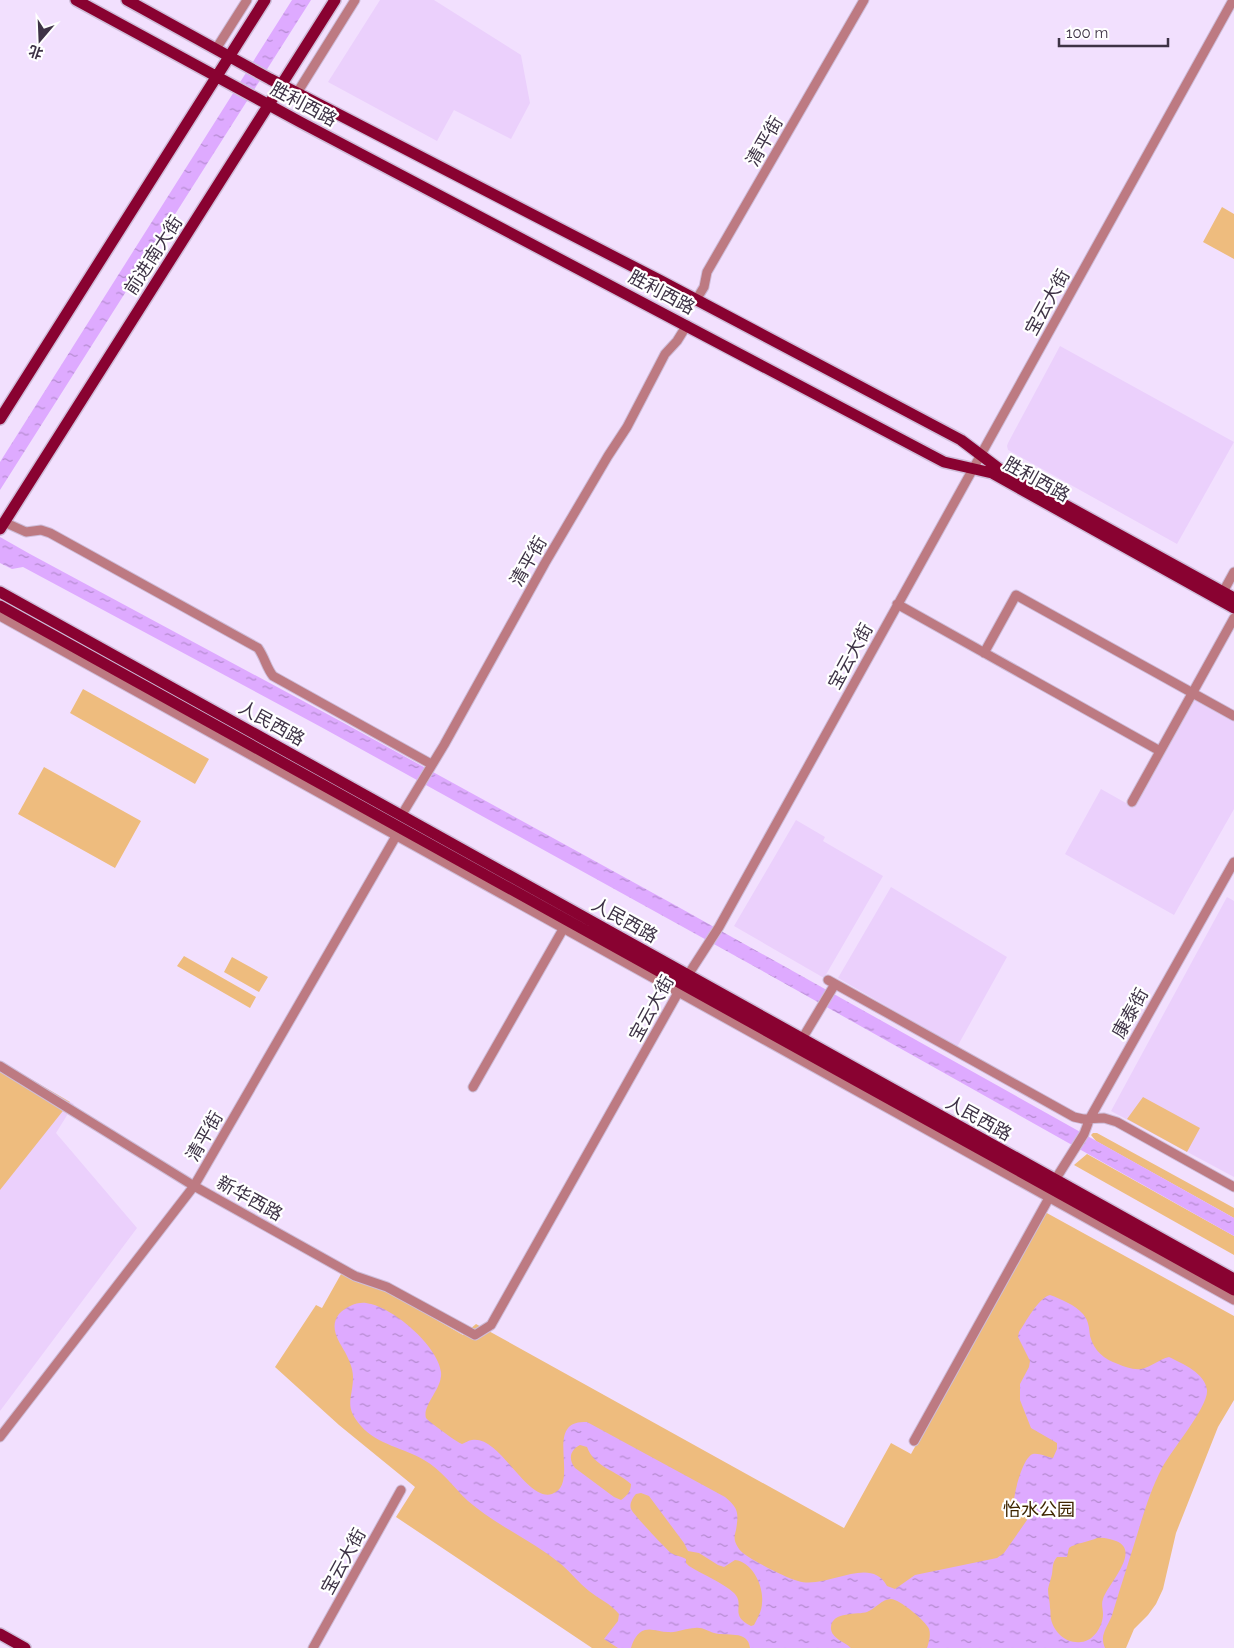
<svg xmlns="http://www.w3.org/2000/svg" width="1234" height="1648" font-family="Raleway,'Noto Sans SC',sans-serif">
<defs>
<pattern id="water-ripples" width="26" height="14" patternUnits="userSpaceOnUse" patternTransform="scale(1.25)"><rect width="26" height="14" fill="#deaaff"/><path d="M2 4q2-2 4 0t4 0M15 11q2-2 4 0t4 0" fill="none" stroke="#b58bd0"/></pattern>
</defs>
<rect width="100%" height="100%" fill="#f2e0fe"/>
<path fill="#ebd0fc" d="M380,0H434L521,55L530,103L511,139L454,110L437,141L328,82Z
M1060,346L1234,442L1177,544L1008,450L1007,446L1008,443Z
M1194,698L1234,721V809L1174,915L1065,854L1101,789L1133,807Z
M796,820L825,837L823,841L883,876L824,978L734,926Z
M891,887L1007,957L957,1047L838,978Z
M1227,897L1234,901V1177L1111,1111Z
M0,1061L74,1104L56,1133L137,1228L0,1411Z"/>
<path fill="#eebc7e" d="M1222,207L1234,214V259L1203,242Z
M83,689L209,759L195,784L70,713Z
M44,767L141,821L115,868L18,814Z
M184,956L256,997L250,1008L177,966Z
M232,957L268,977L259,992L224,972Z
M0,1061L70,1102L0,1190Z
M1143,1097L1200,1128L1187,1152L1127,1119Z
M1093,1133H1097L1234,1208V1218L1096,1141L1091,1135Z
M1087,1154L1234,1236V1255L1074,1165Z
M1045,1212L1234,1316V1400L1218,1427L1176,1533L1163,1589L1156,1604L1148,1615L1134,1629L1126,1648H592L396,1517L415,1487L339,1425L275,1367L316,1305L322,1308L345,1267L463,1335L476,1324L844,1528L891,1443L911,1454Z"/>
<path fill="url(#water-ripples)" fill-rule="evenodd" d="M292,0H311L0,490V462Z
M0,537L30,554L342,722L673,904L1234,1218V1236L759,969L321,727L23,567L12,569L0,563Z
M1050,1295C1061,1299 1075,1305 1083,1314C1089,1321 1089,1328 1090,1336C1094,1351 1104,1359 1118,1364C1125,1367 1133,1370 1141,1369C1152,1367 1159,1359 1169,1357C1183,1364 1205,1373 1207,1390C1209,1406 1170,1452 1162,1468C1153,1485 1147,1503 1141,1522C1132,1552 1122,1582 1113,1612C1111,1620 1106,1626 1104,1633C1102,1638 1103,1643 1105,1648H927C929,1642 931,1635 929,1629C926,1621 899,1599 891,1599C882,1599 875,1609 867,1612C858,1615 832,1611 831,1627C830,1638 845,1642 851,1648H750C748,1629 726,1637 714,1633C707,1631 703,1627 695,1628C686,1628 677,1633 668,1632C660,1632 652,1628 645,1630C637,1632 633,1641 631,1648H618L604,1639L618,1621L619,1614C610,1603 599,1599 589,1591C579,1583 571,1573 562,1565C533,1541 497,1526 468,1501C453,1487 442,1470 424,1460C404,1448 378,1445 361,1426C343,1406 353,1399 353,1377C353,1368 349,1360 345,1352C338,1340 329,1327 339,1314C346,1307 356,1302 366,1303C392,1306 438,1346 441,1372C443,1388 422,1405 426,1418C428,1421 458,1443 462,1444C465,1443 469,1440 472,1440C500,1435 526,1502 552,1494C582,1484 541,1419 587,1422L725,1497C738,1508 739,1512 736,1530C735,1534 734,1537 735,1541C736,1545 740,1551 743,1553C753,1561 786,1578 798,1581C827,1590 870,1554 887,1586L895,1589L915,1575L997,1558L1004,1553L1027,1520L1025,1508L1014,1500C1015,1490 1023,1457 1033,1454C1039,1453 1047,1457 1053,1458L1057,1449V1443L1031,1428L1020,1400V1384L1029,1367L1030,1361L1018,1337L1019,1332C1026,1322 1038,1298 1050,1295ZM580,1445L587,1447C594,1467 617,1471 631,1484C631,1491 627,1496 621,1500L614,1497L575,1468C568,1459 570,1450 580,1445ZM641,1493L649,1496L684,1543L688,1551L699,1553L718,1565L724,1567L735,1560C753,1562 764,1587 762,1603C762,1611 757,1619 754,1625L751,1626C728,1615 746,1605 734,1593C722,1582 703,1575 689,1566L686,1563V1559C681,1556 676,1556 671,1553C666,1549 632,1513 631,1509C629,1504 633,1497 636,1494ZM1097,1538C1103,1537 1110,1539 1116,1541C1142,1551 1107,1585 1103,1599C1101,1604 1103,1609 1103,1614C1103,1626 1094,1641 1081,1642C1067,1644 1054,1633 1051,1619C1050,1615 1051,1612 1050,1608C1050,1601 1048,1596 1048,1589C1049,1584 1051,1579 1052,1574C1053,1567 1052,1563 1057,1557H1067C1068,1554 1068,1551 1069,1548C1073,1544 1091,1541 1097,1538Z"/>
<g fill="none" stroke-linecap="round" stroke-linejoin="round">
<defs>
<path id="minor" d="M216,49L247,0
M297,93L355,0
M696,300L704,287L707,272L864,0
M4,522L26,532L41,530L50,533L258,648C265,658 266,667 273,676L431,764
M1223,592L1234,572
M897,604L1160,751
M0,616L1234,1300
M984,653L1016,595L1234,716
M1132,802L1234,618
M401,816L444,745L545,563L608,456L627,427L665,354L677,341L687,325
M828,980L1074,1117L1083,1119L1104,1118L1117,1122L1234,1187
M802,1039L835,984
M0,1066L194,1186L355,1276L387,1287L475,1335L491,1325L688,975L719,927L1233,0
M473,1087L566,924
M1055,1180L1084,1134L1090,1118L1234,862
M0,1437L194,1186L399,831
M914,1441L1049,1198
M313,1648L401,1490"/>
<path id="major" d="M76,0L302,123L944,462L992,473L1234,608
M127,0L270,79L661,281L961,440L998,468L1234,598
M0,419L265,0
M0,529L335,0
M0,592L1234,1279
M0,606L1234,1290
M0,1634L25,1648"/>
</defs>
<use href="#minor" stroke="#cebdd9" stroke-width="11"/>
<use href="#major" stroke="#cebdd9" stroke-width="14"/>
<use href="#minor" stroke="#bd7a82" stroke-width="9"/>
<use href="#major" stroke="#890231" stroke-width="11"/>
</g>
<g text-anchor="middle" dominant-baseline="central" stroke-width="4.5" stroke-linejoin="round" paint-order="stroke">
<g font-size="18" fill="#3e3346" stroke="#fff">
<text transform="translate(304 104) rotate(28)">胜利西路</text>
<text transform="translate(764 141) rotate(-60)">清平街</text>
<text transform="translate(153 255) rotate(-57)">前进南大街</text>
<text transform="translate(662 292) rotate(28)">胜利西路</text>
<text transform="translate(1047 302) rotate(-61)">宝云大街</text>
<text transform="translate(1037 479) rotate(29)">胜利西路</text>
<text transform="translate(528 561) rotate(-60)">清平街</text>
<text transform="translate(850 656) rotate(-61)">宝云大街</text>
<text transform="translate(272 723) rotate(29)">人民西路</text>
<text transform="translate(625 920) rotate(29)">人民西路</text>
<text transform="translate(651 1008) rotate(-61)">宝云大街</text>
<text transform="translate(1130 1013) rotate(-61)">康泰街</text>
<text transform="translate(979 1118) rotate(29)">人民西路</text>
<text transform="translate(204 1136) rotate(-60)">清平街</text>
<text transform="translate(250 1198) rotate(29)">新华西路</text>
<text transform="translate(343 1561) rotate(-61)">宝云大街</text>
</g>
<g font-size="18" fill="#3f2600" stroke="#fff">
<text x="1039" y="1509">怡水公园</text>
</g>
</g>
<g transform="translate(40 40) rotate(199)" stroke="#ffffff" stroke-width="4" paint-order="stroke">
<path d="M0-4L9 19L0 12L-9 19Z" fill="#3e3346"/>
<text y="-8" font-size="14" font-weight="bold" text-anchor="middle" fill="#3e3346">北</text>
</g>
<path d="M1059 38v8h109v-8" fill="none" stroke="#3e3346" stroke-width="2.5"/>
<text x="1066" y="38" font-size="15" fill="#3e3346" stroke="#ffffff" stroke-width="4" paint-order="stroke">100 m</text>
</svg>
